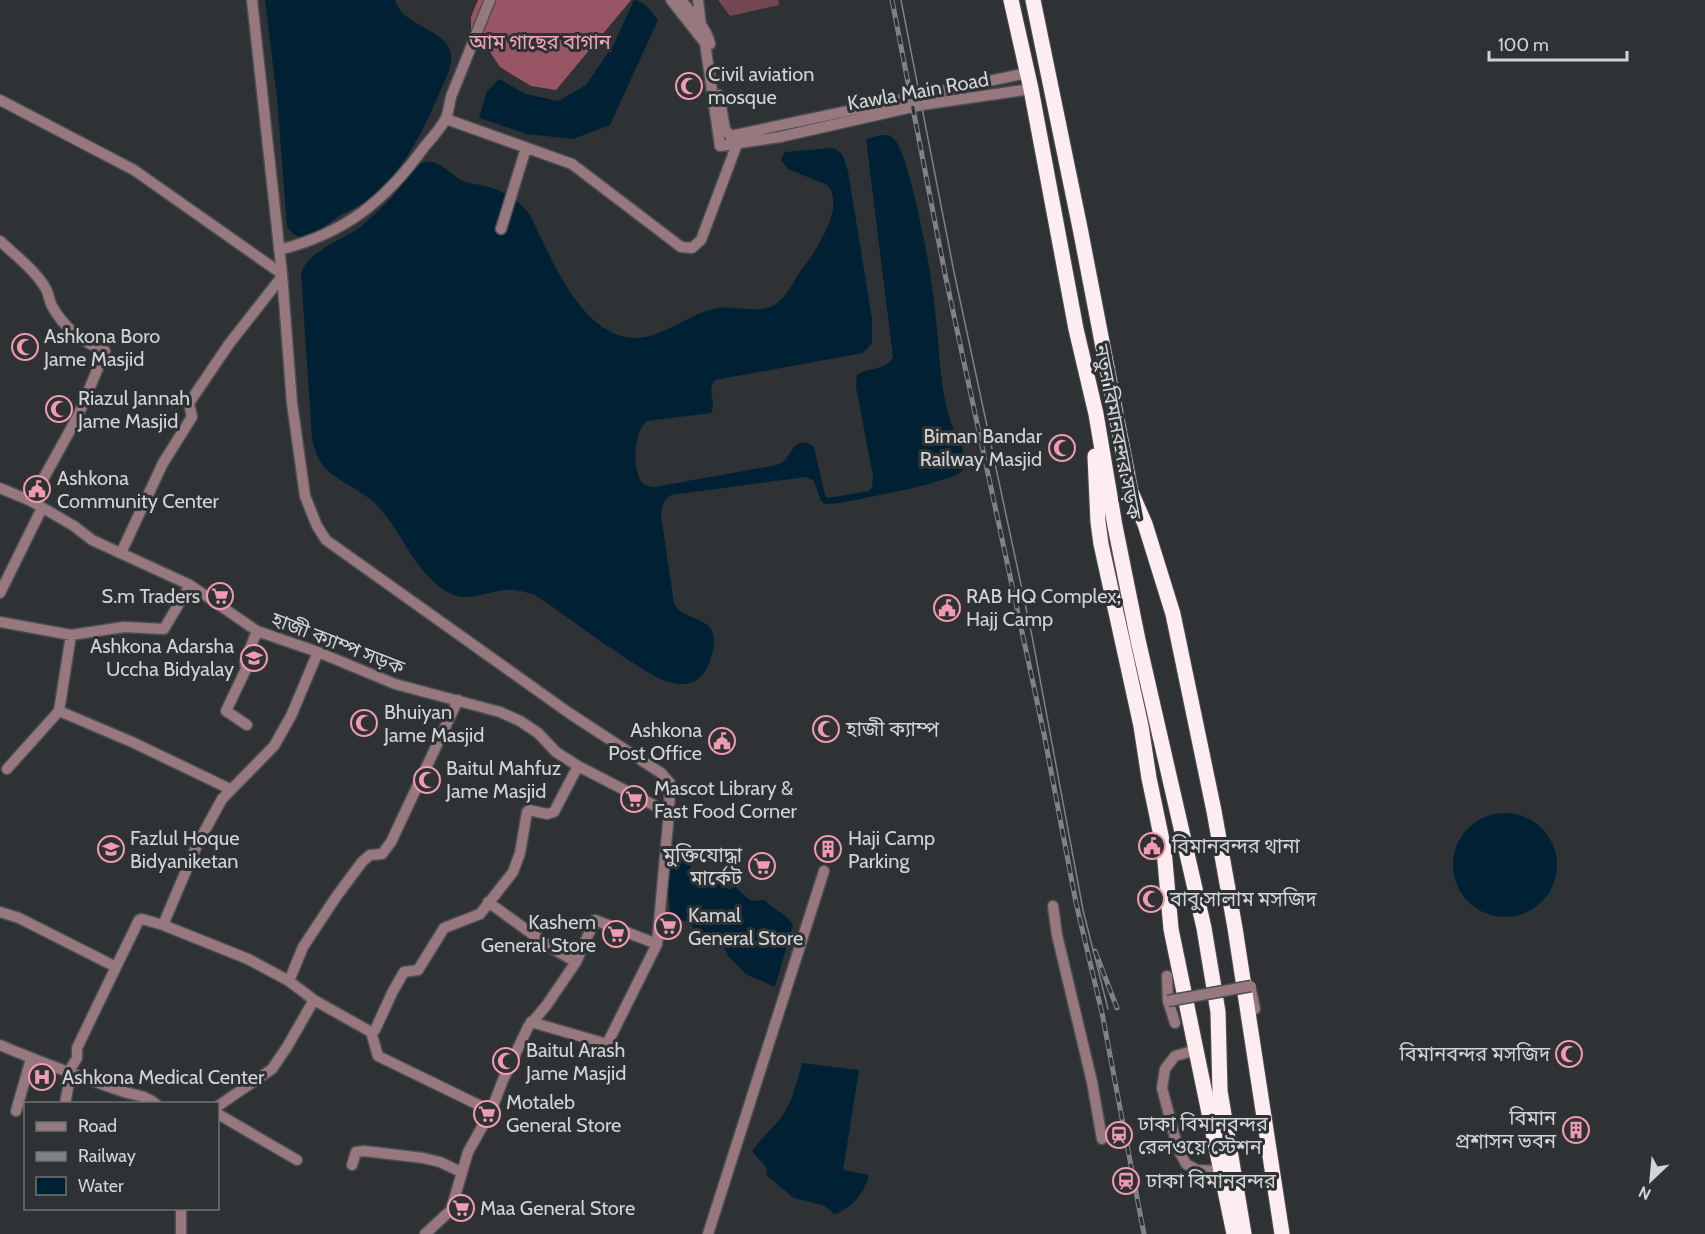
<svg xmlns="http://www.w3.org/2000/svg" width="1705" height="1234" font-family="Cabin,'Noto Sans Bengali',sans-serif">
<rect width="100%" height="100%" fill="#2f3234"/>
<path fill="#744752" d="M718,0H778L779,5L730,16Z"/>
<path fill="#985566" d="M478,0H631L556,90L531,86L500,67L490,52L471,46V17Z"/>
<path fill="#002133" d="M265,0H395C403,28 448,28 451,55C453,68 443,83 439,94C422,133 404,170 371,197C361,206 347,211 336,218C320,229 299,249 287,226L277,98Z
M634,0C644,1 652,12 658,20L610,125L573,139L527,134L479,118L487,91L499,79L526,94L558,101L586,85L614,44Z
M882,135C887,135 890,135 894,139C906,150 920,220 924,239C930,269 934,299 937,329C940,362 941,397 953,428C958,439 971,460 962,471C953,482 860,499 840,503L825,504L821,501L814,481L806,477L671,495C663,500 662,507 661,515L674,604C682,619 702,616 711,629C717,639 713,651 710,661C705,675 696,685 680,684C664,683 651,674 638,666C602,644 570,618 535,595C525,592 514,589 504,590C488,592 469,601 454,595C415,580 401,524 370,499C342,477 320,478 312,439L301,273C311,247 345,241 365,223C374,215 384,206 392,197C400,189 412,167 422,163C438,157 450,175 463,181C470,184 477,184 485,186C504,190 518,200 530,215C551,257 585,348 645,337C670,332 689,315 713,309C731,304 754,314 772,306C784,301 791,286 798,275C812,255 848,208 827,185L788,169L781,160L785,152L831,148C844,150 844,160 848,171L872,319V343L863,353L715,380C706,391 717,402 711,413L647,421C634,430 632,469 641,481C644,486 648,486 654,487L766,467C772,466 779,465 784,461C794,450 796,435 814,447L825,495L828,498L869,491L872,487L873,476L856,387L857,375C868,367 886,371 893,357L866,139Z
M1453 865a52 52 0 1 1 104 0a52 52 0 1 1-104 0Z
M674,842H689L688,853L691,869L704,876L720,879L728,890L735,887L751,901L765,900C774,912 784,910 793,925L775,987L746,974L729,957L722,944L694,929L689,921L671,919L668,890Z
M802,1063L859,1070L843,1170L869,1175C864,1193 852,1209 834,1214L825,1206L794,1198L767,1176L766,1167L752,1151C761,1139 771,1129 781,1118C792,1102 797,1082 802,1063Z"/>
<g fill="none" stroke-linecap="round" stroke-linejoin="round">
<defs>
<path id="minor" d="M252,0L282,274L292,403L305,496L317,526L326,540L569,713L661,773L670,783L669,813L657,944L595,920L576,962L546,1006L528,1027L503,1080L491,1111L468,1152L451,1210L425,1234
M671,0L705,43L720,146L780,137L921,105L1031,89
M681,0C691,13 707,28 710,44
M698,0L701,26
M719,95L725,129L730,136L1027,73
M0,100L134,170L282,274L280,279L229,344L189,403L192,417L163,463L121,553
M446,119L572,164L681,247L692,248L701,240L737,144
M501,229L526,148
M0,241C14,254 37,272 46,289C49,294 49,301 52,306C64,328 82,342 105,351L78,416L31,501
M279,250C346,233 385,201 425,146C432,138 440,129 445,120C449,113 449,102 452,94C465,63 477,31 490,0
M0,488L31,501L74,526L92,540L190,585L257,631L318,652L395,684L500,712L520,721L538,733L556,752L578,766L669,813
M0,593L42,508
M0,622L71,635L124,627L164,629L190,585
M59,711L132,742L230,789
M247,725L226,711L246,669L245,661L257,631
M7,769L59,711L71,635
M488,902L553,949L576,962
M1053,906L1057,935L1092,1082L1102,1139
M0,912L19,918L116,967L139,920L142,919L163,925L248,959L289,981L314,1000L371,1032
M163,925L197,845L222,799L274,746L291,716L318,652
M1167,976L1168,1001L1175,1023
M289,981L303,947L336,897L362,862L370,855L382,854L391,842L458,700
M1251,990L1255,1009
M531,1022L607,1044L657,944
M371,1032L375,1030L393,991L404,972L418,970L444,928L480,914L513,872L520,853L527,812L529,810L547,814L554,812L578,766
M371,1032L378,1056L491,1111
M0,1045C40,1062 81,1077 121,1091C133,1095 146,1095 156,1104
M1196,1050L1175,1056L1165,1069L1162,1088L1178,1149L1186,1164L1197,1170L1221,1171
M69,1071L77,1058V1048L116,967
M65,1104L71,1072
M218,1106L272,1069L287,1047L314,1000
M16,1111L31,1059
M218,1114L297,1160
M352,1165L356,1152L364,1151L423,1158L440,1162L461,1172
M181,1208V1234
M708,1234L824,871"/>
<path id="highway" d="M1011,0L1031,89L1076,329L1096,414L1115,526L1138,640L1204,928L1218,1012L1220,1091L1244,1234
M1033,0L1080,228L1131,492L1145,524L1173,614L1214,811L1235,928L1282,1234
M1095,456L1098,522L1101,544L1141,726L1149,778L1164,850L1171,929L1234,1234"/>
</defs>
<use href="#minor" stroke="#4c4f51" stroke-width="13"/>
<use href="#highway" stroke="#4c4f51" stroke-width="17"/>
<use href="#minor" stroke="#98787f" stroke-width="10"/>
<use href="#highway" stroke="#fdecf0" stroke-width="15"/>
<path stroke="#808284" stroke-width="1.5" d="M901,0L954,272L1032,636L1083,910L1108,1009"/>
<defs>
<path id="rail" d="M892,0L945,274L1044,734L1076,903L1102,1013L1144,1234
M1095,951L1117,1008"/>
</defs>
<use href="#rail" stroke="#808284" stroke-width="5"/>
<use href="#rail" stroke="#2f3234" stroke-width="3" stroke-dasharray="9" stroke-linecap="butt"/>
<defs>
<path id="minor-bridge" d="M1168,1001L1251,986"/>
</defs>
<use href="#minor-bridge" stroke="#4c4f51" stroke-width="13" stroke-linecap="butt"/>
<use href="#minor-bridge" stroke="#98787f" stroke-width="10"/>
</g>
<defs>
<symbol id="mosque-ring" viewBox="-11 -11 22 22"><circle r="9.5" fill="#2f3234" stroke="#f29aaf" stroke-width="1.5"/><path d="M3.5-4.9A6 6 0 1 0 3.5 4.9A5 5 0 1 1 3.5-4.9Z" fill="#f29aaf"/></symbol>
<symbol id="civic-ring" viewBox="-11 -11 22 22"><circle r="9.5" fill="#2f3234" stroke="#f29aaf" stroke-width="1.5"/><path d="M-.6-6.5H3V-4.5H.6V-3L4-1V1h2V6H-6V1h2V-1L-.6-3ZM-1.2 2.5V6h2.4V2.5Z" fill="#f29aaf"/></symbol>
<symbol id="supermarket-ring" viewBox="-11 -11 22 22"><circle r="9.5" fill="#2f3234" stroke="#f29aaf" stroke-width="1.5"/><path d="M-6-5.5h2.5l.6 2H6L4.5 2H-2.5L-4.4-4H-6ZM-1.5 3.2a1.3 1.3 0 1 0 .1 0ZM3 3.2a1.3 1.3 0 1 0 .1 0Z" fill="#f29aaf"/></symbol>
<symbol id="school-ring" viewBox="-11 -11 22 22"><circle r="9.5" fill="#2f3234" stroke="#f29aaf" stroke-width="1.5"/><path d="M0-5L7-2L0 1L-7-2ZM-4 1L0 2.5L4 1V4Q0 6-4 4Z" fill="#f29aaf"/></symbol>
<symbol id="building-ring" viewBox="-11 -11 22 22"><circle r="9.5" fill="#2f3234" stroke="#f29aaf" stroke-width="1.5"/><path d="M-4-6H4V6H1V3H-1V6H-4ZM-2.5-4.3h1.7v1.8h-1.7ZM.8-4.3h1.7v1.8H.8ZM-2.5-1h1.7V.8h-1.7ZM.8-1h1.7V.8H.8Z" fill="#f29aaf"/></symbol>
<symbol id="hospital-ring" viewBox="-11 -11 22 22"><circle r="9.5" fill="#2f3234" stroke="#f29aaf" stroke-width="1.5"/><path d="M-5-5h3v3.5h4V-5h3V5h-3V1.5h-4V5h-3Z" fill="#f29aaf"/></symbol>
<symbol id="station-ring" viewBox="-11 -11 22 22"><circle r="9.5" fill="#2f3234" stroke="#f29aaf" stroke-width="1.5"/><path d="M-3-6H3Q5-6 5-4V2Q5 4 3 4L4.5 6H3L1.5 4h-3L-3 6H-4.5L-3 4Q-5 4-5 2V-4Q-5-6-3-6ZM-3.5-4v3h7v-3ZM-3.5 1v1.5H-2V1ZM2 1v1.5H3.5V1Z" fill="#f29aaf"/></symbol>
</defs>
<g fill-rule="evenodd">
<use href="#mosque-ring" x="674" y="71" width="30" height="30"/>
<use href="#mosque-ring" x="10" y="332" width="30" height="30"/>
<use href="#mosque-ring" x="44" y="394" width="30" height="30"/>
<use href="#mosque-ring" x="1047" y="433" width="30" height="30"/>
<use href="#civic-ring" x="22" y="474" width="30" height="30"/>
<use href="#supermarket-ring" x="205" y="581" width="30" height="30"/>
<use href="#civic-ring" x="932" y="593" width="30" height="30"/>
<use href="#school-ring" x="239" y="643" width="30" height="30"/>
<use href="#mosque-ring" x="349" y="708" width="30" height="30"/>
<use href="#mosque-ring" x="811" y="714" width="30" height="30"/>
<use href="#civic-ring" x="707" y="726" width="30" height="30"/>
<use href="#mosque-ring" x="412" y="765" width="30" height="30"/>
<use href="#supermarket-ring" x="619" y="784" width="30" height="30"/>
<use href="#civic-ring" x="1137" y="831" width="30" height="30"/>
<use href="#school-ring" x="96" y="834" width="30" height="30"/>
<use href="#building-ring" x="813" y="834" width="30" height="30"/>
<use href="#supermarket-ring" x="747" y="851" width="30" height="30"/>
<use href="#mosque-ring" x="1136" y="884" width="30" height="30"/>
<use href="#supermarket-ring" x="653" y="911" width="30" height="30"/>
<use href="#supermarket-ring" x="601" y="919" width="30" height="30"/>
<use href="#mosque-ring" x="1554" y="1039" width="30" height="30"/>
<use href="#mosque-ring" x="491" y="1046" width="30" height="30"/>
<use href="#hospital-ring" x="27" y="1062" width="30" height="30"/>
<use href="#supermarket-ring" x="472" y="1099" width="30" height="30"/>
<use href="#building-ring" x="1561" y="1115" width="30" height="30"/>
<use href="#station-ring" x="1104" y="1120" width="30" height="30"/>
<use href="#station-ring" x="1111" y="1166" width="30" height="30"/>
<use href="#supermarket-ring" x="446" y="1193" width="30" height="30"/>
</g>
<g text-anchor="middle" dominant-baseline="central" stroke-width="6" stroke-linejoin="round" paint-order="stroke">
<g font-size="20" fill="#f5a5b7" stroke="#2f3234">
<text x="540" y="42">আম গাছের বাগান</text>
</g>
<g font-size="20" fill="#d2d4d5" stroke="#2f3234" text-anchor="start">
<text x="708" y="74">Civil aviation<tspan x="708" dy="23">mosque</tspan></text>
<text x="44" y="336">Ashkona Boro<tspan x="44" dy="23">Jame Masjid</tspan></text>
<text x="78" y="398">Riazul Jannah<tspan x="78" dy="23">Jame Masjid</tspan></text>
<text x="1042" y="436" text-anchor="end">Biman Bandar<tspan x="1042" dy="23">Railway Masjid</tspan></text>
<text x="57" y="478">Ashkona<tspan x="57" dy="23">Community Center</tspan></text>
<text x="200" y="596" text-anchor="end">S.m Traders</text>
<text x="966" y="596">RAB HQ Complex,<tspan x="966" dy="23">Hajj Camp</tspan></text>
<text x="234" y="646" text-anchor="end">Ashkona Adarsha<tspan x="234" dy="23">Uccha Bidyalay</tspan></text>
<text x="384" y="712">Bhuiyan<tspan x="384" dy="23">Jame Masjid</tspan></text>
<text x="846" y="729">হাজী ক্যাম্প</text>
<text x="702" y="730" text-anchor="end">Ashkona<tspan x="702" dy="23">Post Office</tspan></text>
<text x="446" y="768">Baitul Mahfuz<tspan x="446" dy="23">Jame Masjid</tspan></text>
<text x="654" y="788">Mascot Library &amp;<tspan x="654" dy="23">Fast Food Corner</tspan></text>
<text x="130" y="838">Fazlul Hoque<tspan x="130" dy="23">Bidyaniketan</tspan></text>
<text x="848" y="838">Haji Camp<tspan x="848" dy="23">Parking</tspan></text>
<text x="1172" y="846">বিমানবন্দর থানা</text>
<text x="742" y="855" text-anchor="end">মুক্তিযোদ্ধা<tspan x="742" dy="23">মার্কেট</tspan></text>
<text x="1170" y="899">বাবু সালাম মসজিদ</text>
<text x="688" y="915">Kamal<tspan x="688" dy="23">General Store</tspan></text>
<text x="596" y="922" text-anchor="end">Kashem<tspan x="596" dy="23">General Store</tspan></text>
<text x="526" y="1050">Baitul Arash<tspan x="526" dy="23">Jame Masjid</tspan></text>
<text x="1550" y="1054" text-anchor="end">বিমানবন্দর মসজিদ</text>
<text x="62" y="1077">Ashkona Medical Center</text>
<text x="506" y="1102">Motaleb<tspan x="506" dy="23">General Store</tspan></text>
<text x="1556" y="1118" text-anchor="end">বিমান<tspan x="1556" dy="23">প্রশাসন ভবন</tspan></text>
<text x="1138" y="1124">ঢাকা বিমানবন্দর<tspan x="1138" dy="23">রেলওয়ে স্টেশন</tspan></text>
<text x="1146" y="1181">ঢাকা বিমানবন্দর</text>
<text x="480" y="1208">Maa General Store</text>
</g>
<g font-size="20" fill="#d2d4d5" stroke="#2f3234">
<text transform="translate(918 91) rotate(-10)">Kawla Main Road</text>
<text transform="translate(1118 432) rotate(79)">নতুন বিমানবন্দর সড়ক</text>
<text transform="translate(338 643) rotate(21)">হাজী ক্যাম্প সড়ক</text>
</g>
</g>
<rect x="24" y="1102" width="195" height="108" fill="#2f3234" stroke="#707374" stroke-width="1.5"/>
<rect x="36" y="1122" width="30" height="9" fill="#98787f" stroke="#707374" stroke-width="1.5"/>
<text x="78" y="1132" font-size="18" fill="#d2d4d5">Road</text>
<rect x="36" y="1152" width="30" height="9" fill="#808284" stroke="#707374" stroke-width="1.5"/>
<text x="78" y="1162" font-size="18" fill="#d2d4d5">Railway</text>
<rect x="36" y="1177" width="30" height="18" fill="#002133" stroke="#707374" stroke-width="1.5"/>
<text x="78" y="1192" font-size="18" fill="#d2d4d5">Water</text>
<g transform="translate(1651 1180) rotate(206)" stroke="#2f3234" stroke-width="4.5" paint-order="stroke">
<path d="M0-4.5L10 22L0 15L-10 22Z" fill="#d2d4d5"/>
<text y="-9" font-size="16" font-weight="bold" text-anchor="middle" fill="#d2d4d5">N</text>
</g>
<path d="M1489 51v9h138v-9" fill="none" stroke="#d2d4d5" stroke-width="3"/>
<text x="1498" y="51" font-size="18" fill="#d2d4d5" stroke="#2f3234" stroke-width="4.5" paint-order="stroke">100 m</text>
</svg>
